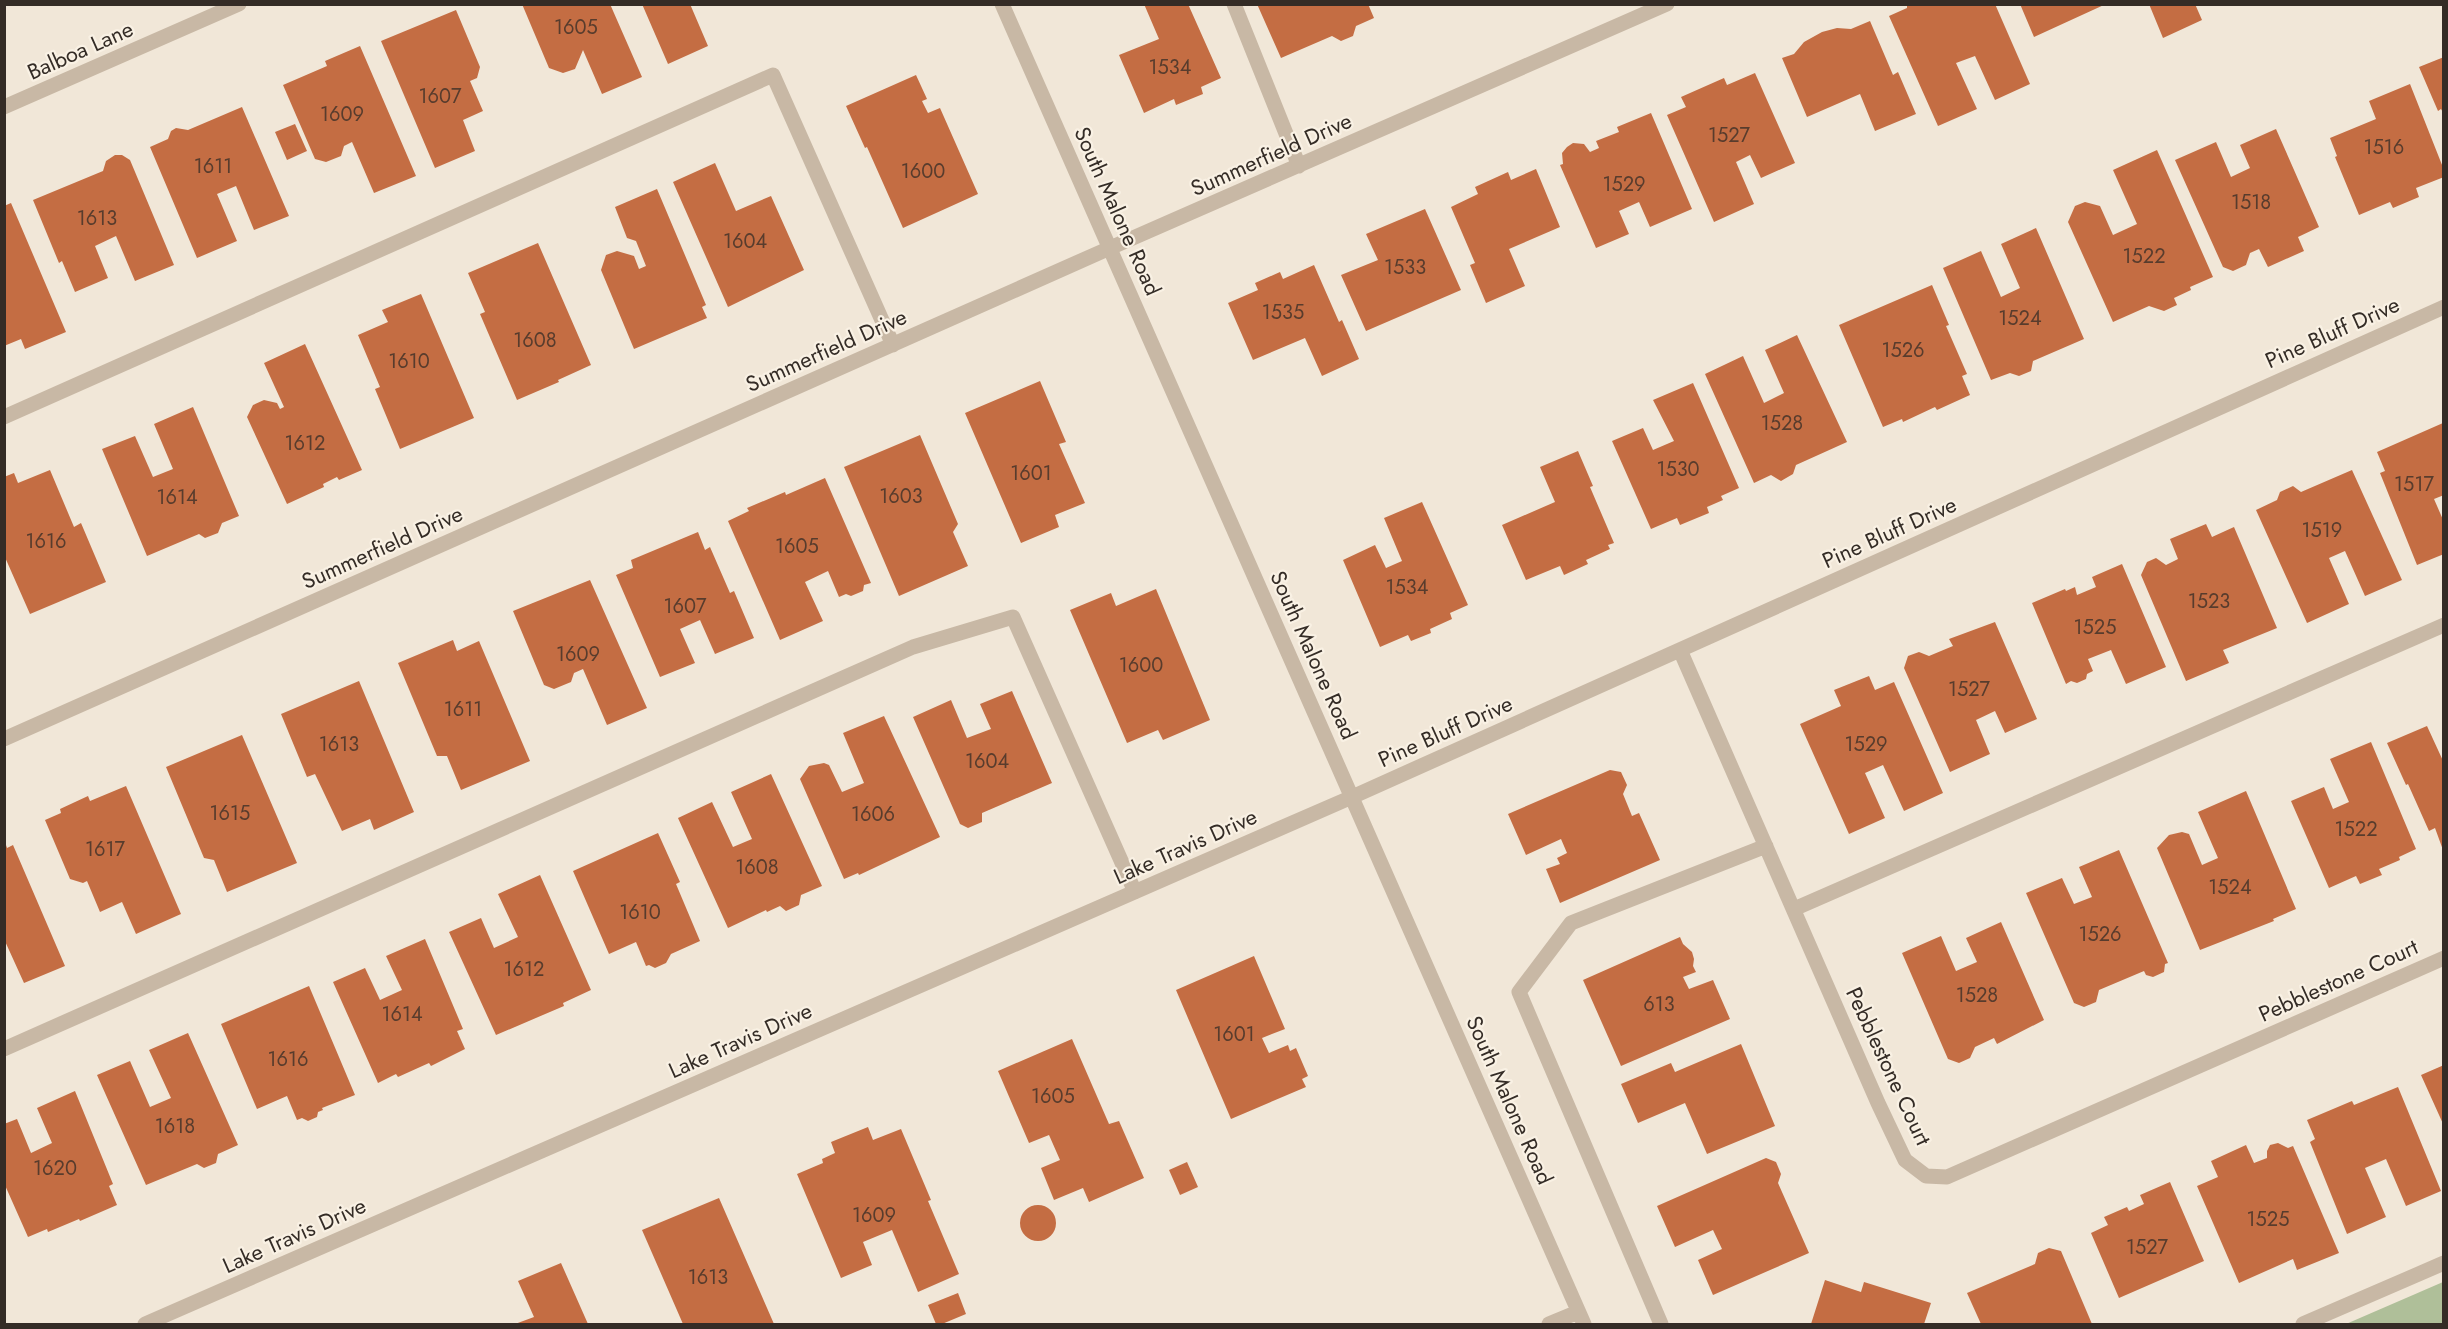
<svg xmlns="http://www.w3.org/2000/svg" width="2448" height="1329" font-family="Jost,sans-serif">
<rect width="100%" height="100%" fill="#f1e7d8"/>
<path fill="#afbf99" d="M2443,1282V1324H2346Z"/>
<path fill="#c46d43" d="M522,4H610L642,77L602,94L583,50L575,69L563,73L549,68Z
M642,4H690L708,46L668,64Z
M1144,4H1188L1221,78L1201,87L1203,94L1176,105L1174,99L1144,113L1119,55L1159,39Z
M1257,4H1368L1374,18L1356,26L1353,36L1341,41L1332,36L1281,58Z
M1907,4H1995L2030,84L1995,100L1975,56L1956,63L1977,109L1938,126L1889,16L1907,8Z
M2020,4H2106L2034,37Z
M2149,4H2195L2202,20L2163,38Z
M456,10L480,67L477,78L470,81L483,111L463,120L475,151L435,168L381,41Z
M1870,21L1893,75L1898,72L1916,114L1875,131L1860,94L1807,117L1782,58L1794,54L1804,42L1822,32L1837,28L1851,29Z
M360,46L416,176L374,193L352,142L344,146L341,156L326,162L315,159L283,85L327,66L325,61Z
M2444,57V114L2441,109L2438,111L2419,67Z
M1755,73L1795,163L1761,178L1750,155L1736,162L1754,204L1714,222L1667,115L1686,107L1681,97L1724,78L1727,85Z
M916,75L927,99L922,101L928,113L940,108L978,194L903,228L867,147L865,148L846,106Z
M2410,84L2444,170V177L2416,188L2419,197L2393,208L2390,202L2359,215L2335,157L2337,156L2330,138L2376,119L2369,101Z
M242,107L289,216L254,230L236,186L217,194L237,241L197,258L150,147L168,139L171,131L176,128L188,130Z
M1651,113L1692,209L1650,227L1639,202L1619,211L1629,234L1596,248L1560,165L1563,164L1562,153L1567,147L1573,143L1584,144L1590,152L1599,148L1596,141L1619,132L1617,127Z
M295,124L307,151L287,160L275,132Z
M2276,129L2319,227L2298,237L2304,251L2268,267L2259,249L2250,253L2246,265L2233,271L2223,267L2175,160L2216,142L2231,177L2250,168L2240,145Z
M2157,150L2213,277L2190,287L2191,290L2174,298L2177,305L2164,311L2149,306L2113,322L2068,222L2075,206L2085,202L2100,206L2113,235L2137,224L2113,170Z
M115,155H122L130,160L174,265L135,281L116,236L95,246L108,278L75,292L62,261L59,263L33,200L103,171L106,161Z
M715,163L736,211L771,196L804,270L728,307L673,182Z
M1536,169L1560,227L1509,249L1525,286L1486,303L1470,265L1475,263L1451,207L1478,194L1475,187L1508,172L1511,180Z
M657,189L706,305L702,307L707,318L634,349L601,270L606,255L617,251L634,256L639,269L646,266L636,241L627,238L615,207Z
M11,203L66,332L25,349L21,339L4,346V206Z
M1425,209L1461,290L1366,331L1341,275L1378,260L1366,234Z
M2036,228L2084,339L2033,361L2031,371L2019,376L2010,373L1991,380L1943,268L1981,251L2001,297L2020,288L2001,244Z
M538,243L591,365L558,380L559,382L517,400L480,314L485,312L468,273Z
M1314,265L1339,322L1342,320L1359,359L1322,376L1305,338L1253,360L1228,303L1258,290L1255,283L1280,272L1283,279Z
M1932,285L1949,325L1946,326L1967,374L1962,376L1970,395L1937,410L1935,407L1903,422L1902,419L1883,427L1839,325Z
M421,294L474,418L400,449L375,389L380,387L358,335L388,322L382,310Z
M1797,335L1847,442L1796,465L1793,474L1781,481L1771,475L1754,483L1705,374L1743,356L1764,403L1784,393L1765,350Z
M305,344L362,470L339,480L337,477L323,484L324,487L287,504L247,417L253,405L264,400L277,403L280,409L284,407L264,363Z
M1040,381L1066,442L1059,444L1085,503L1055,515L1059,527L1021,543L965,413Z
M1693,383L1739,488L1721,496L1723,500L1707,507L1709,513L1680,525L1677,518L1651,529L1612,441L1643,428L1653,450L1674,441L1653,400Z
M193,407L239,516L222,523L218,533L205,538L199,534L147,556L102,449L135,436L153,477L173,469L154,424Z
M2443,423L2444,495L2434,499L2444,522V554L2417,565L2380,473L2385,471L2377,452Z
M920,435L958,524L953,532L968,566L899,596L844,467Z
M1578,451L1593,486L1590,487L1614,543L1608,545L1610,549L1586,560L1588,564L1564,575L1560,566L1526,580L1502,525L1555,502L1540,467Z
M50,470L74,527L81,523L106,582L30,614L4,555V477L14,473L18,483Z
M2352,470L2402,580L2365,596L2345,551L2329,558L2349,604L2307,623L2256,510L2277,500L2280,492L2293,486L2301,492Z
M825,478L871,583L864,585L863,591L851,596L846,594L839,597L828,571L805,582L823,621L780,640L728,521L749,511L747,508L785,492L786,495Z
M1422,502L1468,605L1450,613L1452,619L1430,629L1431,633L1411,641L1408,635L1380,647L1343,560L1375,545L1386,568L1402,561L1384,518Z
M2206,524L2212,537L2234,527L2277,628L2223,650L2229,663L2186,681L2141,575L2147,562L2156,558L2166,565L2178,559L2170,539Z
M698,532L705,550L710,547L730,593L734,591L754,638L715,654L700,620L680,629L695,663L660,677L616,575L633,568L631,560Z
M2122,564L2166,667L2126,684L2111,650L2088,659L2093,671L2087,674L2086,679L2077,683L2071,681L2066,684L2032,603L2065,589L2066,591L2075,587L2077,595L2096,587L2092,577Z
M590,580L647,708L607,725L583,669L574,673L571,682L554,689L544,685L513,611Z
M1156,589L1210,720L1163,740L1158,730L1127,743L1070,610L1111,593L1116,606Z
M1995,622L2037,719L2005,733L1995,711L1976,720L1990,754L1950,772L1904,668L1908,656L1919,652L1929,656L1953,646L1949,639Z
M453,640L457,651L479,641L530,761L461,790L447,756H437L398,663Z
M1869,676L1875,690L1894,682L1943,793L1904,811L1883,765L1865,773L1885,818L1849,834L1800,724L1841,706L1834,690Z
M359,681L414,812L374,830L370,819L342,831L315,774L307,777L281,714Z
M1012,691L1052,783L982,813V822L968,828L960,824L913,717L951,700L967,738L991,729L980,704Z
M884,716L940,837L859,875L858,873L844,879L800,779L809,766L824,763L829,765L842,792L864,783L843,733Z
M2427,726L2444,763L2443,850L2435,828L2429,831L2408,784L2406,785L2387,743Z
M242,735L297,863L227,892L214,860L204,858L166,767Z
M2371,742L2416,849L2399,857L2400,860L2379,869L2382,875L2360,884L2356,876L2329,888L2291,801L2324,787L2333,809L2349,802L2330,759Z
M1610,770L1621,772L1627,785L1623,794L1632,816L1639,813L1660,860L1560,903L1546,869L1560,864L1557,858L1567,853L1561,839L1526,855L1508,814Z
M771,774L822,886L801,895L799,905L786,911L780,906L767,912L766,910L728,928L678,818L712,802L733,847L752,839L731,792Z
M126,786L181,914L136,934L122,902L100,912L87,881L83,883L70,879L45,820L61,813L60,809L88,796L90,801Z
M2246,791L2296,909L2273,919L2274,921L2200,950L2157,848L2169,835L2182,832L2189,834L2202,865L2218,858L2198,812Z
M658,833L680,882L676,884L700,941L671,954L666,963L655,968L649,965L646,966L636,942L609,954L573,871Z
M5,842L7,848L13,845L65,966L24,983L4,939Z
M2119,850L2168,963L2165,964L2164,972L2153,977L2146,975L2144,971L2099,990L2096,1002L2084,1007L2074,1003L2026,893L2062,878L2074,904L2092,897L2079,867Z
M540,875L591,990L563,1003L564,1006L496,1035L449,932L481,918L494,948L518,937L498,894Z
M2001,922L2044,1020L1997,1044L1994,1038L1975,1047L1970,1058L1959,1063L1948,1059L1902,953L1941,936L1956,971L1977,962L1966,938Z
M1680,937L1683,944L1692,952L1694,959L1693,966L1696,972L1683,977L1689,989L1713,980L1730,1019L1621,1066L1583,980Z
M425,939L463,1029L457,1031L465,1049L431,1066L429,1063L398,1077L396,1074L378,1083L333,982L365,968L380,1000L402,990L386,956Z
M1254,956L1285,1029L1262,1038L1269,1053L1288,1045L1290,1051L1296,1048L1308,1076L1302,1079L1306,1087L1231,1119L1176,990Z
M309,986L355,1095L322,1108L323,1110L318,1112L317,1117L308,1121L302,1118L297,1120L287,1096L257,1109L221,1024Z
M188,1033L238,1145L218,1154L216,1163L204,1168L197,1164L146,1185L97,1075L130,1061L150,1107L171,1098L149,1050Z
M1072,1039L1109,1124L1119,1121L1144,1178L1089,1202L1083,1188L1054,1200L1041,1168L1060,1160L1049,1135L1029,1143L998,1071Z
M1741,1044L1775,1126L1707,1154L1685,1103L1638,1123L1621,1084L1671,1063L1675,1072Z
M2444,1065V1126L2421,1075Z
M2398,1087L2441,1191L2406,1206L2386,1159L2365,1168L2386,1217L2347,1234L2310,1142L2315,1139L2307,1120L2352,1101L2354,1105Z
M75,1091L113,1184L109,1186L117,1205L80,1221L79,1219L48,1232L47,1229L28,1237L4,1183V1124L17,1119L31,1153L52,1143L37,1108Z
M868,1127L873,1140L901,1129L931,1200L928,1201L959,1274L918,1292L892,1230L863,1242L872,1265L841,1278L797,1174L823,1163L822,1159L835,1153L831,1142Z
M2278,1143L2288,1148L2293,1146L2339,1253L2297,1270L2293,1259L2239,1283L2197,1186L2218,1177L2211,1161L2246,1145L2254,1163L2267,1158V1151L2270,1145Z
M1766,1158L1776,1162L1781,1174L1778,1183L1809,1253L1713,1295L1698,1260L1722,1249L1713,1230L1675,1247L1657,1206Z
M1187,1162L1198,1187L1180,1195L1169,1170Z
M2170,1182L2204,1261L2119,1298L2091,1233L2108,1225L2104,1217L2127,1207L2129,1211L2144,1204L2140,1195Z
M719,1198L774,1324H683L642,1230Z
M1020 1223a18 18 0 1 1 36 0a18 18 0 1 1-36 0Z
M2049,1248L2061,1251L2092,1324H1981L1967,1293L2035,1264L2038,1253Z
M561,1263L588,1324H515L534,1317L518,1281Z
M1825,1280L1861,1292L1864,1282L1931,1303L1924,1324H1811Z
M958,1293L966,1314L942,1324H936L928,1305Z"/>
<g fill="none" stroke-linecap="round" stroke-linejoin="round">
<path stroke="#c8b8a5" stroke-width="15" d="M1002,4L1584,1324
M1234,4L1299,166
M4,107L239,4
M4,417L773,75L893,345
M1680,650L1878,1103L1905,1160L1926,1176L1947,1177L2444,958
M4,739L1110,248L1667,4
M1794,909L2444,625
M4,1049L913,647L1013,617L1135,892
M145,1324L1352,797L2444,307
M1549,1324L1578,1312
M1661,1324L1519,992L1571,923L1766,846
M2303,1324L2444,1263"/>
</g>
<g text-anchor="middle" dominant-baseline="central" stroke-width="4.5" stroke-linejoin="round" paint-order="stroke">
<g font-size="20" fill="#583c2d">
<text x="576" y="27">1605</text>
<text x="1170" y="67">1534</text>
<text x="440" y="96">1607</text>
<text x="342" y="114">1609</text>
<text x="1729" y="135">1527</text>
<text x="2384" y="147">1516</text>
<text x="213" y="166">1611</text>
<text x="923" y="171">1600</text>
<text x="1624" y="184">1529</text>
<text x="2251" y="202">1518</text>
<text x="97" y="218">1613</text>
<text x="745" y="241">1604</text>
<text x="2144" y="256">1522</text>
<text x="1405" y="267">1533</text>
<text x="1283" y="312">1535</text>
<text x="2020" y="318">1524</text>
<text x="535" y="340">1608</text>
<text x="1903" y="350">1526</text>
<text x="409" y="361">1610</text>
<text x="1782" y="423">1528</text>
<text x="305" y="443">1612</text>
<text x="1678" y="469">1530</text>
<text x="1031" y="473">1601</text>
<text x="2414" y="484">1517</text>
<text x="901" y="496">1603</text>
<text x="177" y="497">1614</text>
<text x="2322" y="530">1519</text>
<text x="46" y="541">1616</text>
<text x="797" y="546">1605</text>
<text x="1407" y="587">1534</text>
<text x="2209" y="601">1523</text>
<text x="685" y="606">1607</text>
<text x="2095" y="627">1525</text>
<text x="578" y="654">1609</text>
<text x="1141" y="665">1600</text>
<text x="1969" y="689">1527</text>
<text x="463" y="709">1611</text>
<text x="339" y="744">1613</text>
<text x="1866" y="744">1529</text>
<text x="987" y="761">1604</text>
<text x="230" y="813">1615</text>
<text x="873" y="814">1606</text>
<text x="2356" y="829">1522</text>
<text x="105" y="849">1617</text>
<text x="757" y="867">1608</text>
<text x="2230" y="887">1524</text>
<text x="640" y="912">1610</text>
<text x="2100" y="934">1526</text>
<text x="524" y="969">1612</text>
<text x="1977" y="995">1528</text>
<text x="1659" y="1004">613</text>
<text x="402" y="1014">1614</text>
<text x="1234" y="1034">1601</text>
<text x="288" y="1059">1616</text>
<text x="1053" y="1096">1605</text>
<text x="175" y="1126">1618</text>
<text x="55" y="1168">1620</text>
<text x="874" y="1215">1609</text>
<text x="2268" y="1219">1525</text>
<text x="2147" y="1247">1527</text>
<text x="708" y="1277">1613</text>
</g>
<g font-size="22" fill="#342c26" stroke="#f9f1e4">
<text transform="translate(80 50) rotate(-24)">Balboa Lane</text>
<text transform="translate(1271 154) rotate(-24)">Summerfield Drive</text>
<text transform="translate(1118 211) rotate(66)">South Malone Road</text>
<text transform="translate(2332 332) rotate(-24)">Pine Bluff Drive</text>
<text transform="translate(826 350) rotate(-24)">Summerfield Drive</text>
<text transform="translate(1889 532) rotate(-24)">Pine Bluff Drive</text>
<text transform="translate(382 547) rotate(-24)">Summerfield Drive</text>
<text transform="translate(1314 655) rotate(66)">South Malone Road</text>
<text transform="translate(1445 731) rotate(-24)">Pine Bluff Drive</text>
<text transform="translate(1185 846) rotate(-24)">Lake Travis Drive</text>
<text transform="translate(2338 980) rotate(-24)">Pebblestone Court</text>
<text transform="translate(740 1040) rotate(-24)">Lake Travis Drive</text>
<text transform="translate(1889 1066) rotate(65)">Pebblestone Court</text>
<text transform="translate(1510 1100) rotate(66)">South Malone Road</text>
<text transform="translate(294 1235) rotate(-24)">Lake Travis Drive</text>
</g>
</g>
<rect width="2448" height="1329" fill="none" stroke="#342c26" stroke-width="12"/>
</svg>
